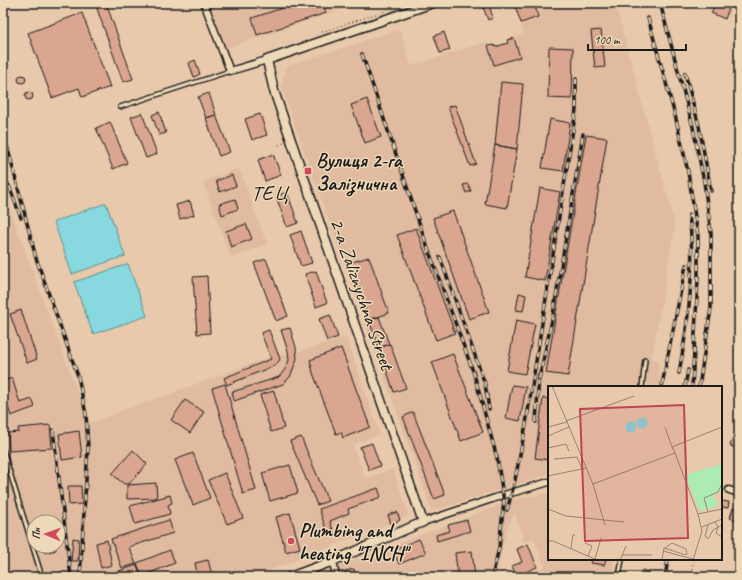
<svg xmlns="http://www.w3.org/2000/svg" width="742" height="580" font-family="Caveat,sans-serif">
<rect width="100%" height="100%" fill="#e8c9ab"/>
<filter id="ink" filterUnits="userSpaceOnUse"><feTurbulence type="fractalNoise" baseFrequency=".025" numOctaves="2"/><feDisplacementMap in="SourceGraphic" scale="8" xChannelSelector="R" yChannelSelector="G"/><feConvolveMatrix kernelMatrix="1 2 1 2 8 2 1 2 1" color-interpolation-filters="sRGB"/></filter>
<g filter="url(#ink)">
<path fill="#e0bba0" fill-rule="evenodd" d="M209,3H361L226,48Z
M514,3H615L675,225L652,358L659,360L660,387H648L649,378L647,387H549V474L432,511L281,86L287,66L400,29L411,66L486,42L488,46L494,45L495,47L508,43L507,40L524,34Z
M239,168L267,244L231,258L203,182Z
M3,191L89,423L267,358L301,351L346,336L380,434L353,445L365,478L393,469L409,516L253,577H3ZM34,522H58V546H34Z
M549,493V559H615L611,577H521L545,567L534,539L524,542L515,513L510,522L506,532L496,577H310L516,499Z"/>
<path fill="#88d9df" stroke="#5d8d91" d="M106,203L125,256L72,274L54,222Z
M128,264L147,316L93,334L74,282Z"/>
<path fill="#dba690" stroke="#1c1c1c" d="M95,3H106L133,79L123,82Z
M298,3H323L326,13L257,35L252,18Z
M514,3H527L529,8L535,6L538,17L521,23Z
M716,3L720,4V3H727L726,7L729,8L725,19L711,13Z
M489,5L493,18L488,20L483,7Z
M82,13L110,87L82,97L79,88L52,98L28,33Z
M601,30L605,67L595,68L591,31Z
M444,32L450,50L440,53L434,36Z
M514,38L520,57L494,65L488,46L494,45L495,47L508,43L507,40Z
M549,47L573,48L572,99L548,98Z
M195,60L200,74L194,77L189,63Z
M18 79a4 4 0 1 1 8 0a4 4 0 1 1-8 0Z
M501,82L523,84L517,149L495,145Z
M25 96a4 4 0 1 1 8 0a4 4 0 1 1-8 0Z
M209,93L216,115L206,118L198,97Z
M367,99L381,137L365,143L351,105Z
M455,105L476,164L470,166L448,107Z
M159,112L166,133L159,135L152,115Z
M142,113L157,154L146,158L131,117Z
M260,114L267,135L252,140L245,119Z
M216,115L230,152L219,156L206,118Z
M550,119L570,123L563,171L542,168Z
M110,122L127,163L113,169L96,128Z
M586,135L607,138L568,376L546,373Z
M495,145L517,149L507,208L485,204Z
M273,154L281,175L265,181L258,160Z
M232,175L236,186L220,192L216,181Z
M468,184L471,191L466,193L463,185Z
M540,188L560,192L545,281L525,277Z
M287,192L298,223L287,227L276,196Z
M235,199L238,209L222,215L219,204Z
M190,201L194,215L180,219L176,205Z
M453,211L489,312L469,319L433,218Z
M246,224L252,239L231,247L226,231Z
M416,228L455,333L436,340L397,235Z
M301,231L312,263L301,266L290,235Z
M369,257L389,313L369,320L349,263Z
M266,259L288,316L276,321L254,263Z
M316,271L327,303L316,307L305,274Z
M207,276L210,333L197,334L193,277Z
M519,293L526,295L523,311L516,310Z
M21,310L37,359L27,363L10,314Z
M330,315L338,337L327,341L319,319Z
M379,317L389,344L379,348L369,320Z
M516,320L535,324L525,374L507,371Z
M290,328L296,347L297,359L290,377L283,384L234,401L232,392L279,377L286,368L289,360L288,351L281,330Z
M269,330L280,359L276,365L227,385L224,378L271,359L261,333Z
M390,344L406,388L394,392L379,348Z
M341,348L370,427L343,438L341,432L336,434L313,373L310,360Z
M453,354L483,432L461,441L432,362Z
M12,378L20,403L32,399L35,407L11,416L3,392V381Z
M225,384L256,490L243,494L212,388Z
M512,385L526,387L520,421L506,418Z
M274,391L284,428L271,432L260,395Z
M543,398L549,399V460L535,458Z
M185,400L204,412L190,433L171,420Z
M413,412L445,495L434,499L403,417Z
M50,425L52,448L9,451L8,433L19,432L18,428Z
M79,431L82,457L62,460L59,434Z
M301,437L328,501L317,505L290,441Z
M733,438L739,440V449L730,446Z
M372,443L380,466L369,470L360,447Z
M133,450L147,464L129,484H124L112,474Z
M193,453L210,498L193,505L175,460Z
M290,465L298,493L270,501L262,473Z
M225,473L243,518L227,524L208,480Z
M156,483L157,498L127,499V485Z
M68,486H81L82,504L69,505Z
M378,488L381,497L348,509L349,513L330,521L334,533L328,535L319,509Z
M170,495L172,503L168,505L170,514L135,524L130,506Z
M721,501L729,502L728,508L721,507Z
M733,508L739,510V521L730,518Z
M397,512L400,520L391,524L388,515Z
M290,513L300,548L286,552L276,517Z
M169,520L173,533L129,547L136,564L122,568L111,539Z
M467,520L470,531L437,541L436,535L450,531L448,525Z
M73,538L79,539L78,561H71Z
M419,539L426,553L399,564L393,550Z
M107,540L112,565L101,568L96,543Z
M528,544L537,567L516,576L512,566L522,562L517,549Z
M43,546H55L56,550L45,553Z
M170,550L175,563L142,576L137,563Z
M472,551L475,577H458L455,553Z
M592,559H606L604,565L591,563Z
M208,560L212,575L198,577L195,563Z
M137,565L141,577H121L119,571Z
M354,569L356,577H346L345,571Z
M642,570L648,572L647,577H639Z
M735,570L739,571V577H733Z
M62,572L63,577H50L49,575Z
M565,573L575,575V577H564Z"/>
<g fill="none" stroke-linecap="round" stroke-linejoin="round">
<defs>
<path id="service" d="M120,107L230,71
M642,387L645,360
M3,450L42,577
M619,577L622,559"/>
<path id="minor" d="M204,3L230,71L267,60
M729,490L739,493
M423,522L504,495L549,482
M333,561L336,577"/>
<path id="tertiary" d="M290,577L333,561L423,522L274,91L267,60L433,3"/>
</defs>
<use href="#service" stroke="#1c1c1c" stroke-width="6"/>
<use href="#minor" stroke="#1c1c1c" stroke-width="9"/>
<use href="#tertiary" stroke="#1c1c1c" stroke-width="11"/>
<path stroke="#1c1c1c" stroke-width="1" stroke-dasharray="1 3" stroke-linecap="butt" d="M322,32L388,10
M279,145L284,143
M690,577L694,559"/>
<use href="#service" stroke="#edd8b7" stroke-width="3"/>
<use href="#minor" stroke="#edd8b7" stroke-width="6"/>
<use href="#tertiary" stroke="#edd8b7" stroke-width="8"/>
<defs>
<path id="rail" d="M660,3L693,127L704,182L711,233V308L699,387
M648,18L676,119L688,172L698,236V279L692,387
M362,54L427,246L474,374L497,458L504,501L499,548L492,577
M685,73L699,126L711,191
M3,135L8,149L36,258L78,376L86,414L88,448L80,577
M3,176L10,188L21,218
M440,257L485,384L489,409
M679,373C688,323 696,267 689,215
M539,379L553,315L583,134
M662,385L686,265
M685,387L688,370
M536,422L539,375
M53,430L71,577
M507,510L514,485L526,424L576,110V79
M665,577L668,559"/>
</defs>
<use href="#rail" stroke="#1c1c1c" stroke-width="3.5"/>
<use href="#rail" stroke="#edd8b7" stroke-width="2" stroke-dasharray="6" stroke-linecap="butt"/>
</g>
</g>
<g fill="#d1495b" stroke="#edd8b7" stroke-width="1.5">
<rect x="304" y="167" width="8" height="8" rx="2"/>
<circle cx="291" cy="541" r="4"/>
</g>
<g text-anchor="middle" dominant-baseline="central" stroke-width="3" stroke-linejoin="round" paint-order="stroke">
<g font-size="20" font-weight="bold" fill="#1c1c1c" stroke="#edd8b7" text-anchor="start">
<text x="316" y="160">Вулиця 2-га<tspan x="316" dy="23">Залізнична</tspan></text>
<text x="299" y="530">Plumbing and<tspan x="299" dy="23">heating "INCH"</tspan></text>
</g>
<g font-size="20" fill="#1c1c1c" stroke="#edd8b7">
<text transform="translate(362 294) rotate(71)">2-a Zaliznychna Street</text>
</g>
<g font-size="21" letter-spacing="1" fill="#1c1c1c" stroke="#edd8b7">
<text x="270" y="193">ТЕЦ</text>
</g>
</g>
<g transform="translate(548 386)">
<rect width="174" height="174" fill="#e8c9ab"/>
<path d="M174,78V107L172,105L165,110L171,119L152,125L137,89Z" fill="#acebb2"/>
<path d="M88.5 37a5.5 5.5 0 1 1 11 0a5.5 5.5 0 1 1-11 0ZM77.5 41a5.5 5.5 0 1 1 11 0a5.5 5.5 0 1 1-11 0Z" fill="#88d9df"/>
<path fill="none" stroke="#968472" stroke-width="1" d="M4,0L45,98L57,139M18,35L86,10M0,41L19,36M117,41L124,61M0,55V50L21,41M0,62L18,58L21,65M127,67L124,61L174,41M6,73L29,71L34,83M0,90L38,82M45,98L127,67L150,128M0,123L18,130L76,136M160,126L156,112L170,106L174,98M167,136L170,141L168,147L174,151M160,139L157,150L160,153L165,144L174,139M154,141L174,133M0,155H5L49,174M37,157L44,160L40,170M23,162L25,149H27M117,162L124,157L138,163L139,169M115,165L145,173M74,169H104M47,173L53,152M72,174L78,160M114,174L116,162L138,169M145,174L154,145L150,128L174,123"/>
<path fill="#bf4455" fill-opacity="0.15" stroke="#bf4455" stroke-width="2" d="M136,19L140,152L37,155L32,23Z"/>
<rect width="174" height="174" fill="none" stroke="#1c1c1c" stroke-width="2"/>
</g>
<rect width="742" height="580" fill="none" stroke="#edd8b7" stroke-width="16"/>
<rect x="8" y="8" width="726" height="564" fill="none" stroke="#1c1c1c" stroke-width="1.5" filter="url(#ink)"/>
<g transform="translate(46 534) rotate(272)"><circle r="19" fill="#edd8b7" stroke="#998d79"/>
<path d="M0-3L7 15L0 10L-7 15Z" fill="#d1495b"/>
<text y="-6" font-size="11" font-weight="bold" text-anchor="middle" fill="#1c1c1c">Пн</text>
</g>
<path d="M588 44v6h98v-6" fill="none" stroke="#1c1c1c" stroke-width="2"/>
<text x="594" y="44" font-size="12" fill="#1c1c1c" stroke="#edd8b7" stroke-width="3" paint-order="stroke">100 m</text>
</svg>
